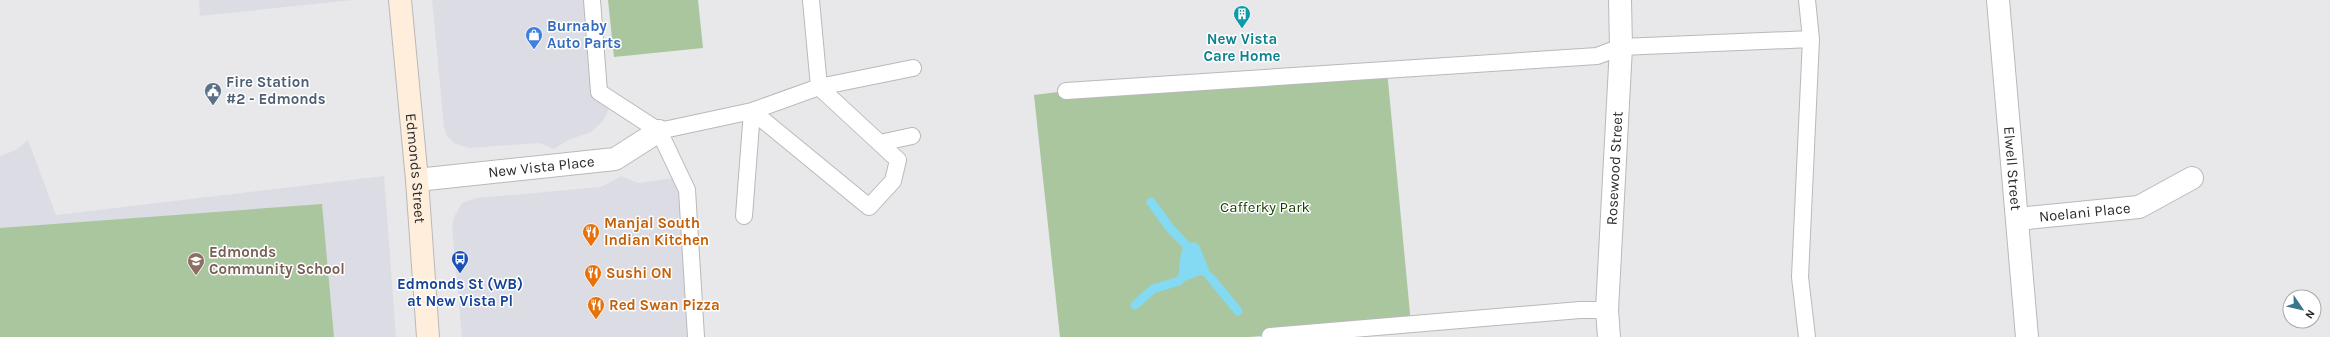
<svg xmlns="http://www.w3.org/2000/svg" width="2330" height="337" font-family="Karla,sans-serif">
<rect width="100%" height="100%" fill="#e8e8ea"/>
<path fill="#dcdce5" d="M199,0H353L200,16Z
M432,0H592L599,92L613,101L603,121L591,132L568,140L554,149L540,143L469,148L454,143L447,136L444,127Z
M28,140L56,215L384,176L396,337H0V156L16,150Z
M621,176L638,183L681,177L696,337H462L452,227L454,217L462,203L477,198L601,187Z"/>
<path fill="#a9c69f" d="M608,0H698L703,48L614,57Z
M1387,70L1411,324L1249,337H1060L1034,95L1066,91Z
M322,204L334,337H0V228Z"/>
<path fill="#83daf2" d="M1194,242L1199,245L1211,274L1208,278L1200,275L1180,283L1177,280C1181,267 1178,255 1185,244Z"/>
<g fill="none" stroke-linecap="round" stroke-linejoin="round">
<path stroke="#83daf2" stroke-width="9" d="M1151,202L1170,228L1185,244
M1210,277L1238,311
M1135,305L1153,289L1179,281"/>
<defs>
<path id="lane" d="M592,0L599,92L659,131L687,190L696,337
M819,87L913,68
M1066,91L1597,56L1621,47L1811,39
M752,111L869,207L893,181L898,160L819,87
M659,131L752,111L819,87L811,0
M880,143L912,136
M744,216L752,111
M1270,336L1580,310H1607
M1807,337L1800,277L1811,39L1807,0"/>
<g id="street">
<path id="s1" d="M1998,0L2027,337"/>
<path id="s2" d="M417,180L615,159L659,131"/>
<path id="s3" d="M2017,219L2139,207L2192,178"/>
<path id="s4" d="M1609,337L1607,310L1621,47L1620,0"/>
</g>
<g id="secondary">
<path id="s5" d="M400,0L417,180L428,337"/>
</g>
</defs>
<use href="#lane" stroke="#b9b9ba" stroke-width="18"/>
<use href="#street" stroke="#b9b9ba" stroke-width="24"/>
<use href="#secondary" stroke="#b9b9ba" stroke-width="24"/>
<use href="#lane" stroke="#fff" stroke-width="16"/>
<use href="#street" stroke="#fff" stroke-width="22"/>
<use href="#secondary" stroke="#ffeedc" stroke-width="22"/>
</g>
<defs>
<symbol id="building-pin" viewBox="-11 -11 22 30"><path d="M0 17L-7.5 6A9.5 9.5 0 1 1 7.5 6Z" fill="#0f9aa8" stroke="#fff"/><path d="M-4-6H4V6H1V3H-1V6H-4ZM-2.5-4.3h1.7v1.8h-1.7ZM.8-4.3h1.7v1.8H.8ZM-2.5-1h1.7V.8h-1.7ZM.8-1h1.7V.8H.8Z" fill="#fff"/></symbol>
<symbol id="shop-pin" viewBox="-11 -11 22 30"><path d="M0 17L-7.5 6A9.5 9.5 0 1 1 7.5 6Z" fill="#3f7fe0" stroke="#fff"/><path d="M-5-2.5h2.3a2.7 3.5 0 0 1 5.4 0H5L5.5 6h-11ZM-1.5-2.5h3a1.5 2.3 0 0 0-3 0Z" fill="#fff"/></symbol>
<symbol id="civic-pin" viewBox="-11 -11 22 30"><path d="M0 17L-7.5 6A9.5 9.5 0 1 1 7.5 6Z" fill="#5c6f8a" stroke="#fff"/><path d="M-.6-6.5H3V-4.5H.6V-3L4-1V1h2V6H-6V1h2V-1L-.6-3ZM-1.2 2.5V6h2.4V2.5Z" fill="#fff"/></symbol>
<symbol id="restaurant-pin" viewBox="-11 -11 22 30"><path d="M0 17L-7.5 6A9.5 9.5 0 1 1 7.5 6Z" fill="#e8710a" stroke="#fff"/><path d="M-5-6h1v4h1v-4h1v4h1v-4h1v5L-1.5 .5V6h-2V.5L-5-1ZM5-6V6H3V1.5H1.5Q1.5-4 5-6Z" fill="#fff"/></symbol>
<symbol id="bus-pin" viewBox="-11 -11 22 30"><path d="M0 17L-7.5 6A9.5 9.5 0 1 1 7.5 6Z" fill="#1a4fb4" stroke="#fff"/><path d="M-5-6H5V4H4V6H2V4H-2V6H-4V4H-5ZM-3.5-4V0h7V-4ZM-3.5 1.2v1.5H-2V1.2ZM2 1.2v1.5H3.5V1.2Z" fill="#fff"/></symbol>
<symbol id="school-pin" viewBox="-11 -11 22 30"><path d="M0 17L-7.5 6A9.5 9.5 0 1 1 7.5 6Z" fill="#8d6e63" stroke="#fff"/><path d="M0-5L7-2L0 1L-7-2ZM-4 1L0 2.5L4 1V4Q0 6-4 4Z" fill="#fff"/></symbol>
</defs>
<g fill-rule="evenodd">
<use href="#building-pin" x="1232" y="4" width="20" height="27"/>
<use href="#shop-pin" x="524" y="25" width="20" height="27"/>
<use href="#civic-pin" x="203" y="81" width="20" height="27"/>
<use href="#restaurant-pin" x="581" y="222" width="20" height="27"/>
<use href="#bus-pin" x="450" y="249" width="20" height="27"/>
<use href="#school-pin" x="186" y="251" width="20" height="27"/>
<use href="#restaurant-pin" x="583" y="263" width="20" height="27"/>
<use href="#restaurant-pin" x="586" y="295" width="20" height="27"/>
</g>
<g text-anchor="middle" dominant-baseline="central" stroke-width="3" stroke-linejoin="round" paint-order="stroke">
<g font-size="15" font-weight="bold" fill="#366cbe" stroke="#fff" text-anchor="start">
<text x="547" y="26">Burnaby<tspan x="547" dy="17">Auto Parts</tspan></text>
</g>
<g font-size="15" font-weight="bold" fill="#0d838f" stroke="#fff">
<text x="1242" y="39">New Vista<tspan x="1242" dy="17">Care Home</tspan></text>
</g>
<g font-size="15" font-weight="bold" fill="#4e5e75" stroke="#fff" text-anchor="start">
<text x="226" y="82">Fire Station<tspan x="226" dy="17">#2 - Edmonds</tspan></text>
</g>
<g font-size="15" fill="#2b2b2c" stroke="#fff">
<text stroke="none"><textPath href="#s2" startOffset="125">New Vista Place</textPath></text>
<text stroke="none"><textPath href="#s5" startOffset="169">Edmonds Street</textPath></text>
<text stroke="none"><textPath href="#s1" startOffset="169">Elwell Street</textPath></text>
<text stroke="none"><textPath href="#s4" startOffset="169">Rosewood Street</textPath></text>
<text stroke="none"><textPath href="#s3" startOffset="68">Noelani Place</textPath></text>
</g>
<g font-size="15" fill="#153d01" stroke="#fff">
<text x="1265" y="207">Cafferky Park</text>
</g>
<g font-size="15" font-weight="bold" fill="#c56008" stroke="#fff" text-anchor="start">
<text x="604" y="223">Manjal South<tspan x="604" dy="17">Indian Kitchen</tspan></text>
<text x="606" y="273">Sushi ON</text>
<text x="609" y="305">Red Swan Pizza</text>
</g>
<g font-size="15" font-weight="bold" fill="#785e54" stroke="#fff" text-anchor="start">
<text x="209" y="252">Edmonds<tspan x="209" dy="17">Community School</tspan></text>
</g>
<g font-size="15" font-weight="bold" fill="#164399" stroke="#fff">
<text x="460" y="284">Edmonds St (WB)<tspan x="460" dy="17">at New Vista Pl</tspan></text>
</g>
</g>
<g transform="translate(2302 309) rotate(124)"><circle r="19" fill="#ffffff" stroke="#aaaaab"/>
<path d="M0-3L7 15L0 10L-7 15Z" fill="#37768b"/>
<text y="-6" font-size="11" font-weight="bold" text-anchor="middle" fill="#2b2b2c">N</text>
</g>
</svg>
